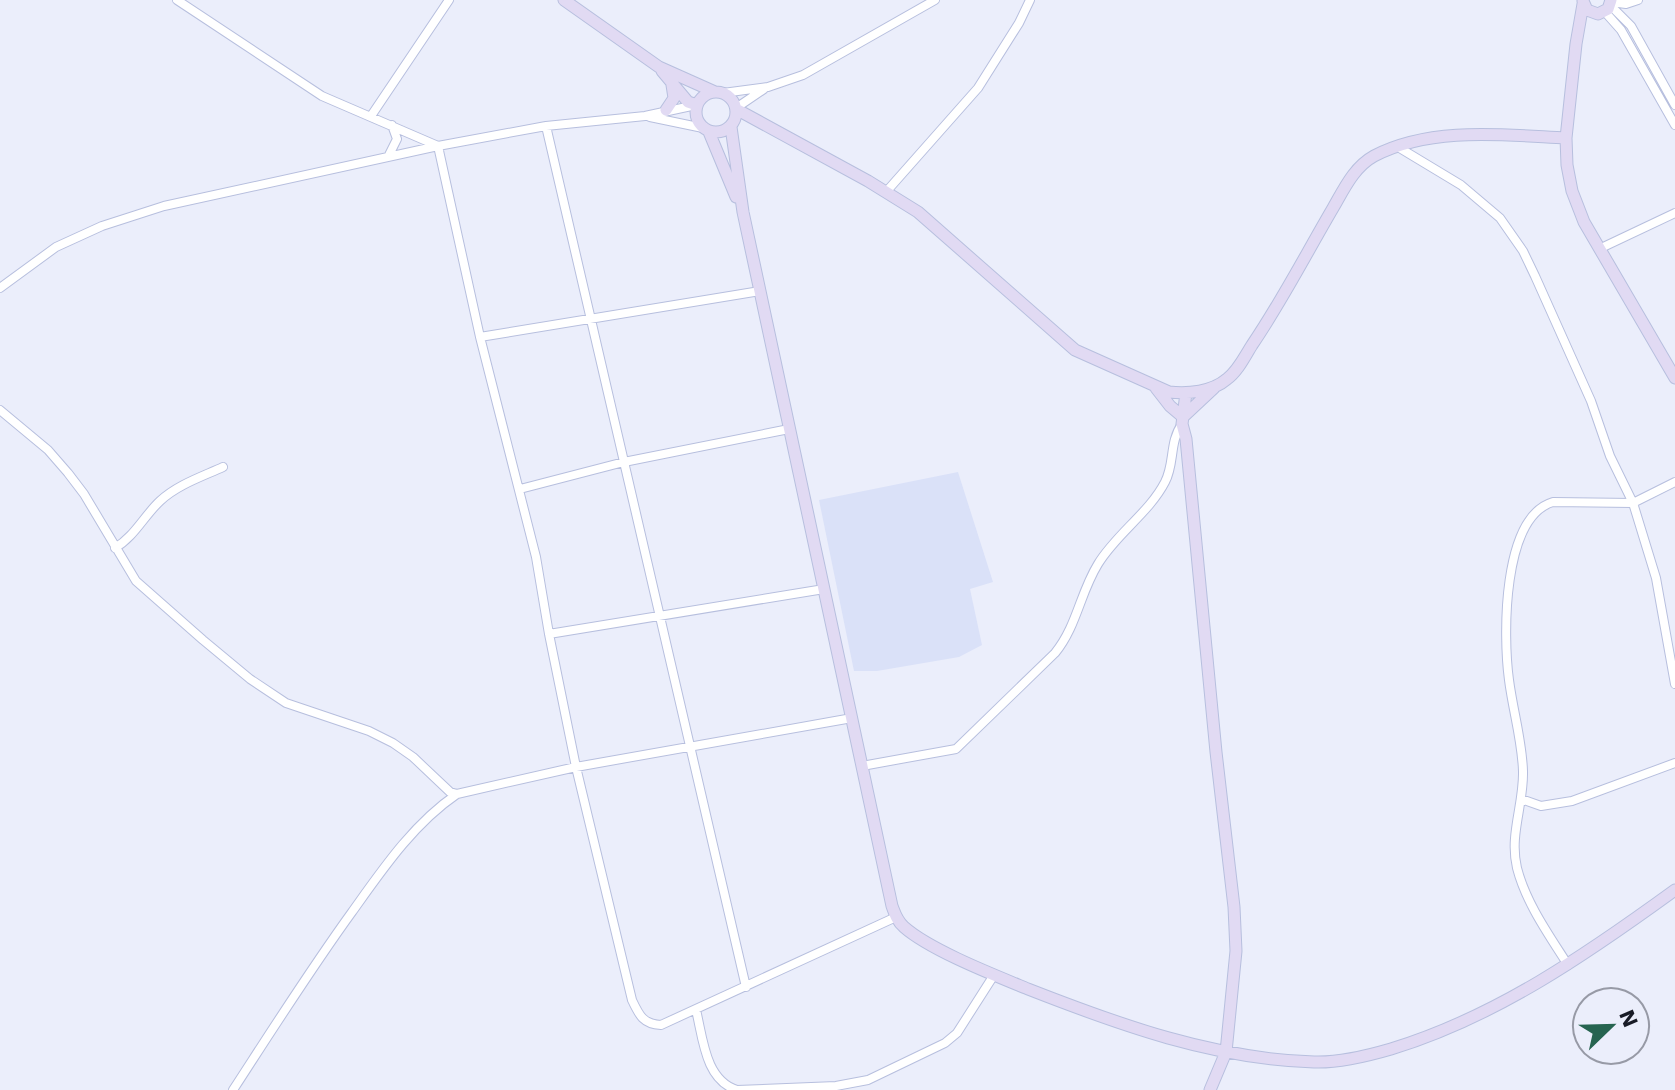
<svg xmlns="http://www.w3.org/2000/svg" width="1675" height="1090" font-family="'Work Sans',sans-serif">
<rect width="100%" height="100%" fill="#ebeefb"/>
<path fill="#dae1f8" d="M958,472L993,582L970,589L982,645L959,657L877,671H854L819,500Z"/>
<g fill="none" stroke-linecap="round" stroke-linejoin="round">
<defs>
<path id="street" d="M177,0L322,96L438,146L480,337L536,557L549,634L576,767L632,1000C639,1015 643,1024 661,1025L896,917
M1611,2L1626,4L1638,0
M1610,5L1631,26L1675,105
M1605,12L1621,30L1675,125
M723,93L768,87L803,75L935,0
M736,108L764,89
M371,116L449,0
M650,117L703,128
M546,126L746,987
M1398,147L1461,185L1500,218L1523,251L1535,276L1591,401L1610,456L1633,503L1656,578L1675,684
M389,155L397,139L392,125
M886,192L978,88L1019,23L1030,0
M1599,249L1675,213
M0,288L56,247L102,226L164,206L438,146L546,126L645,116L696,105
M480,337L760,291
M0,410L48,450L68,473L84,494L136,581L203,640L250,679L286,703L369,731L393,743L413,757L450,792L457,794L576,767L852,718
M520,489L624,462L789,429
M115,548C134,537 144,516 160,501C177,485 201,477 223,467
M549,634L824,589
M862,766L956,749L1055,653C1077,626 1080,593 1098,564C1116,534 1149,513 1165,482C1175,463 1169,442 1182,424
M1521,799L1541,806L1572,801L1675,763
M1568,965C1549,935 1526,903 1517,868C1509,835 1524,804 1523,771C1522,740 1513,711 1509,680C1503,636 1502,517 1553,502L1633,503L1675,482
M696,1010C703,1038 705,1080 737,1090L836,1086L868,1080L945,1043L957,1033L994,975
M233,1090C272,1030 310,970 352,912C382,870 413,824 457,794"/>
<path id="secondary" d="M564,0L659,67L715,92
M1583,1L1587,10L1598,14L1608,9L1611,0
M662,71L688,102L697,105
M696 112a20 20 0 1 1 40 0a20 20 0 1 1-40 0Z
M736,109L868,181L918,212L1075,350L1169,392C1188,394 1212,392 1227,379C1238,371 1245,356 1252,345C1282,301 1306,254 1333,208C1344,189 1354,167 1374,156C1431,126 1505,135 1566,138L1576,44L1583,4
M666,110L674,98L672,85
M731,127L743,212L892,906C895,914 897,921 904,927C930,950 994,975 1028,989C1120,1025 1214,1059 1314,1062C1339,1063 1367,1056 1391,1049C1496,1017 1587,954 1675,890
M709,132L736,197
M1566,138L1567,165L1572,191L1584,222L1675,378
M1156,388L1170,406L1183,417L1214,388
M1186,393L1182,424L1186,439L1216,752L1234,907L1236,951L1226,1052L1210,1090"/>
</defs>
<use href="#street" stroke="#b7bfde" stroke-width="10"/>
<use href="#secondary" stroke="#b7bfde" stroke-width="13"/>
<use href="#street" stroke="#fff" stroke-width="8"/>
<use href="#secondary" stroke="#e1daf3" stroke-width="11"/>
</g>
<g transform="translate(1611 1026) rotate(67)"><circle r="38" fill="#ebeefb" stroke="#979aa6" stroke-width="2"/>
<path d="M0-6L14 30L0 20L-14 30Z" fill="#266450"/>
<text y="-12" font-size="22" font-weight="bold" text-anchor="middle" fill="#181b26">N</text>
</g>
</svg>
